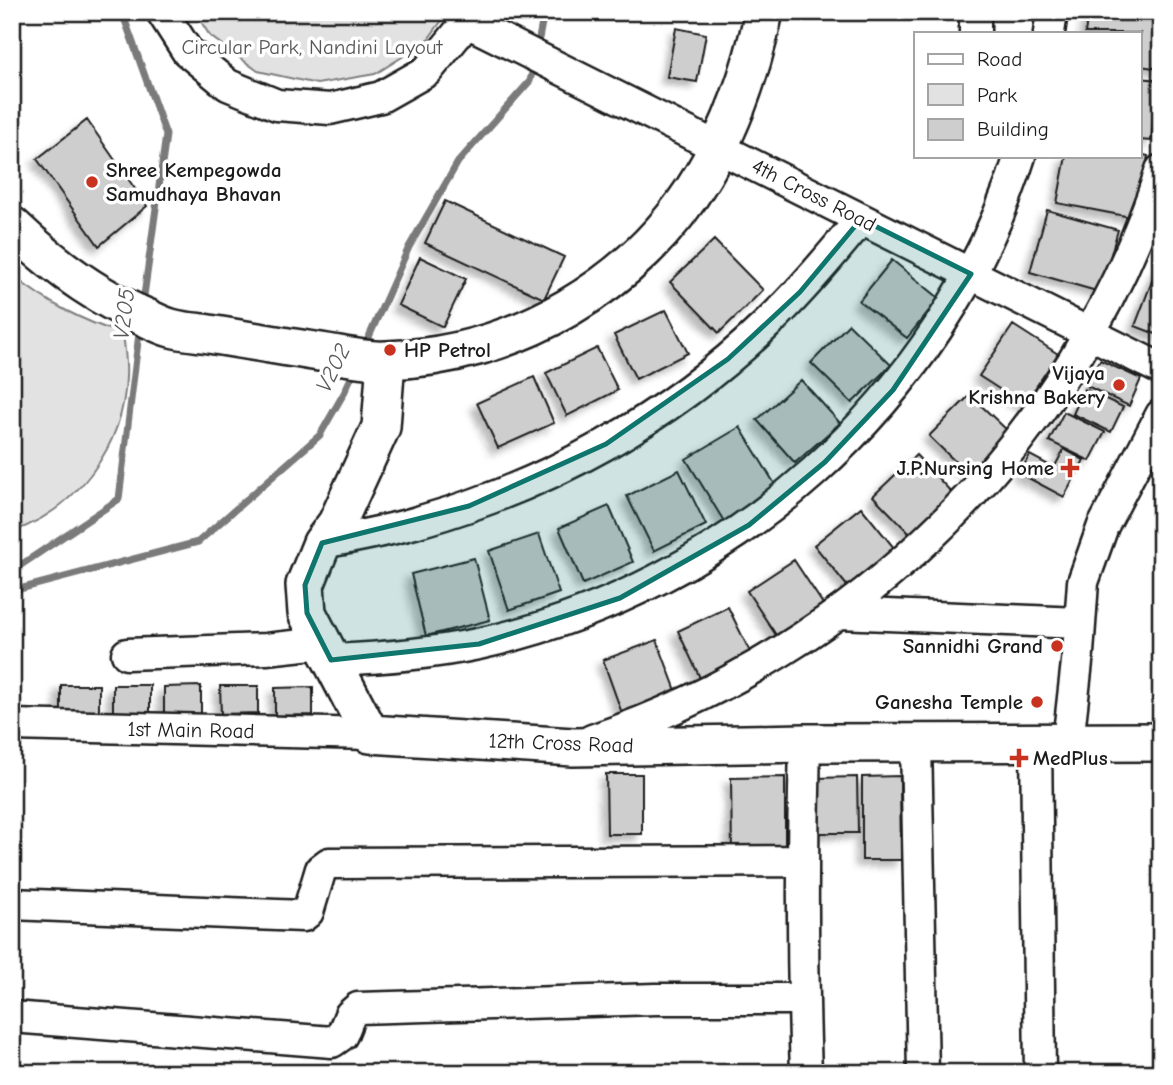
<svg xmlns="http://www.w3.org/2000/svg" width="1173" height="1085" font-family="'Comic Neue',sans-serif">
<defs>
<filter id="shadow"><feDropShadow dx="-6" dy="6" stdDeviation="3.5" flood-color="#0004"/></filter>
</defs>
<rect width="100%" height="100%" fill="#fff"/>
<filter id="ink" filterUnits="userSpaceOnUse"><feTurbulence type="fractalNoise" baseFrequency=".0143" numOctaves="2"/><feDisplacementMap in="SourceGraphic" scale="14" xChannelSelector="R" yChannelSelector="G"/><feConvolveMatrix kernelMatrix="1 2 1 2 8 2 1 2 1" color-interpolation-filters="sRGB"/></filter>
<g filter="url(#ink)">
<path fill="#e2e2e2" stroke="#7f7f7f" stroke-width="2" d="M195,12H448L426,42L375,74L317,84L258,71L210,36Z
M12,275C47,303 80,320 123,334C125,348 127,362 126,377C124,446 77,509 12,532Z"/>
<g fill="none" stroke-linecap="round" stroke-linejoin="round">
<path stroke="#7a7a7a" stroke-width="7" d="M122,12L166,135L143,303
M537,49L544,12
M364,348L409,247L458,162L530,81L534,64
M12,571L119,499L140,325
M12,591L198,542L320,435L344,393L355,369"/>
</g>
<path fill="#cecece" stroke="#1c1c1c" stroke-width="2" filter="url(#shadow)" d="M1088,12H1161V69L1140,66V33H1085Z
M676,28L706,34L697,82L667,77Z
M1140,78L1158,80L1151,141L1140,140Z
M87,120L147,206L99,246L37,159Z
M1140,154L1148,156L1136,218L1057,203L1066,156H1140Z
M445,201L564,257L544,299L425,243Z
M1047,210L1118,230L1100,292L1030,272Z
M714,240L763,290L719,333L670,282Z
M420,257L466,279L443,327L398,305Z
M892,260L939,298L907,338L859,301Z
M1157,268L1161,269V336L1135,326Z
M666,310L688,353L636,379L614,335Z
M849,324L891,365L852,403L811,363Z
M1013,325L1058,354L1024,405L979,376Z
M597,348L618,390L567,416L546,373Z
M1100,360L1141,379L1129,406L1087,386Z
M534,377L554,423L498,448L477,403Z
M801,380L840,423L795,463L757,420Z
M1084,389L1123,407L1111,432L1073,414Z
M970,395L1009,432L968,474L929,436Z
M1064,412L1105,432L1090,461L1049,441Z
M740,427L779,491L725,523L686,459Z
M1064,449L1084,460L1064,497L1019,473L1030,455L1054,468Z
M916,455L957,498L914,538L873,496Z
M679,470L706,525L654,551L627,496Z
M609,506L633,562L583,584L559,528Z
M861,507L895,549L848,587L814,545Z
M539,534L559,593L509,610L489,551Z
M474,558L490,620L426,636L411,574Z
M794,560L825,607L778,638L747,591Z
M728,607L752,656L701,680L678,631Z
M657,640L678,696L623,716L603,660Z
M61,685H99V713H61Z
M113,685H150V713H113Z
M201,686V714H164V687Z
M220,686H258V713L221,714Z
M313,687V715L275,716V688Z
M606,774H642V834H607Z
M900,776L901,860H862V777Z
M785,777V855L732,856L731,778Z
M857,777L858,833H816L815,778Z"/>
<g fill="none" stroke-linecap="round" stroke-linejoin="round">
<defs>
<path id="minor" d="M162,12L187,51L228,85L277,105L330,109L381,97L427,71L467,22L472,12
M467,22L1161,369
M975,33V12
M1049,33L1052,12
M322,543C355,537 389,531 421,521C549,485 669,418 765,326C800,293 831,256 861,219
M839,613L1080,623
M127,654L266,649L322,643
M331,660C381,658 430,654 478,644C729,590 943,400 1020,156
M12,725L370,734
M592,740C858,651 1076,439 1161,170
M1036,742L1040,1073
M1068,742L1078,653L1083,582L1103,526L1161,415
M805,743C802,853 802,963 806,1073
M916,743L923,1073
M12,904L303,916L308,912L321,869L329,863L802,861
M12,1017L332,1042L342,1035L350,1015L358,1008L656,999H803"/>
<path id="major" d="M12,226C52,264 96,297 147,318C155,322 163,326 171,328C181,331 193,332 203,333C227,337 252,341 276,345C299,349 322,352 344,356C358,358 372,361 386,360C514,357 638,285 703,175C733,125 752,69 764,12
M386,360L381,427L337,523L322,543L305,585L307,613L370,734L573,747L805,743L1161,742"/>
</defs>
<use href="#minor" stroke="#1c1c1c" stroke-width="35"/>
<use href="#major" stroke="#1c1c1c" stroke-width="42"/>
<use href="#minor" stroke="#fff" stroke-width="30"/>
<use href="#major" stroke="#fff" stroke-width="37"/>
</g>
</g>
<path fill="#0f766e" fill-opacity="0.2" stroke="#0f766e" stroke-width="5" stroke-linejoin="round" d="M861,219L971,274L893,390L825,462L749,525L620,598L479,644L331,660L307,613L305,585L322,543L469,506L606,444L728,359L800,292Z"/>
<g fill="#c8321e" stroke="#fff" stroke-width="2.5">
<circle cx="92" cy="182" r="7"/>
<circle cx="390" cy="350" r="7"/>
<circle cx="1119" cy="385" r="7"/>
<path d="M1066.5 457.5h7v7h7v7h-7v7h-7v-7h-7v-7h7z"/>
<circle cx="1057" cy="646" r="7"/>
<circle cx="1037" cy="702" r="7"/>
<path d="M1015.5 747.5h7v7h7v7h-7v7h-7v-7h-7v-7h7z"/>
</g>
<g text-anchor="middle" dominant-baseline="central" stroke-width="7" stroke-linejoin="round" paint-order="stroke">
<g font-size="21" fill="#575757" stroke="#fff">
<text x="312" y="47">Circular Park, Nandini Layout</text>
</g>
<g font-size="21" font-weight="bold" fill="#1c1c1c" stroke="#fff" text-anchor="end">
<text x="106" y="170" text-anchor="start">Shree Kempegowda<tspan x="106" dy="24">Samudhaya Bhavan</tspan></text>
<text x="404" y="350" text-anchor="start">HP Petrol</text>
<text x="1105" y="373">Vijaya<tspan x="1105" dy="24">Krishna Bakery</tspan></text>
<text x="1054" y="468">J.P.Nursing Home</text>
<text x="1043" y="646">Sannidhi Grand</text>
<text x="1023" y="702">Ganesha Temple</text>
<text x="1033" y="758" text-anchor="start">MedPlus</text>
</g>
<g font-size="21" fill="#1c1c1c" stroke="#fff">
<text transform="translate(814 195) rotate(27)">4th Cross Road</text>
<text transform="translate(191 730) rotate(1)">1st Main Road</text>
<text transform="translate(561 743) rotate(2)">12th Cross Road</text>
</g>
<g font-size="23" font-style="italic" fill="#5a5a5a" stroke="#fff">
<text transform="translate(124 314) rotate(-83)">V205</text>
<text transform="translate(333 368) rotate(-64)">V202</text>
</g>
</g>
<rect width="1173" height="1085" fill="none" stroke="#fff" stroke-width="42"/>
<rect x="21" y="21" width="1131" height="1043" fill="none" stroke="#1c1c1c" stroke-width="2.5" filter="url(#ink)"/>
<rect x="914" y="32" width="228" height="126" fill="#ffffff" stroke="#a4a4a4" stroke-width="2"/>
<rect x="928" y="54" width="35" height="10" fill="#ffffff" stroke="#a4a4a4" stroke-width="2"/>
<text x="977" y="66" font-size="21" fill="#1c1c1c">Road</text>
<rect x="928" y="84" width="35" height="21" fill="#e2e2e2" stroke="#a4a4a4" stroke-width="2"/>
<text x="977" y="102" font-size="21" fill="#1c1c1c">Park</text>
<rect x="928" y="119" width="35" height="21" fill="#cecece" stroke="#a4a4a4" stroke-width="2"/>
<text x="977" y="136" font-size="21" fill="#1c1c1c">Building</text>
</svg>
